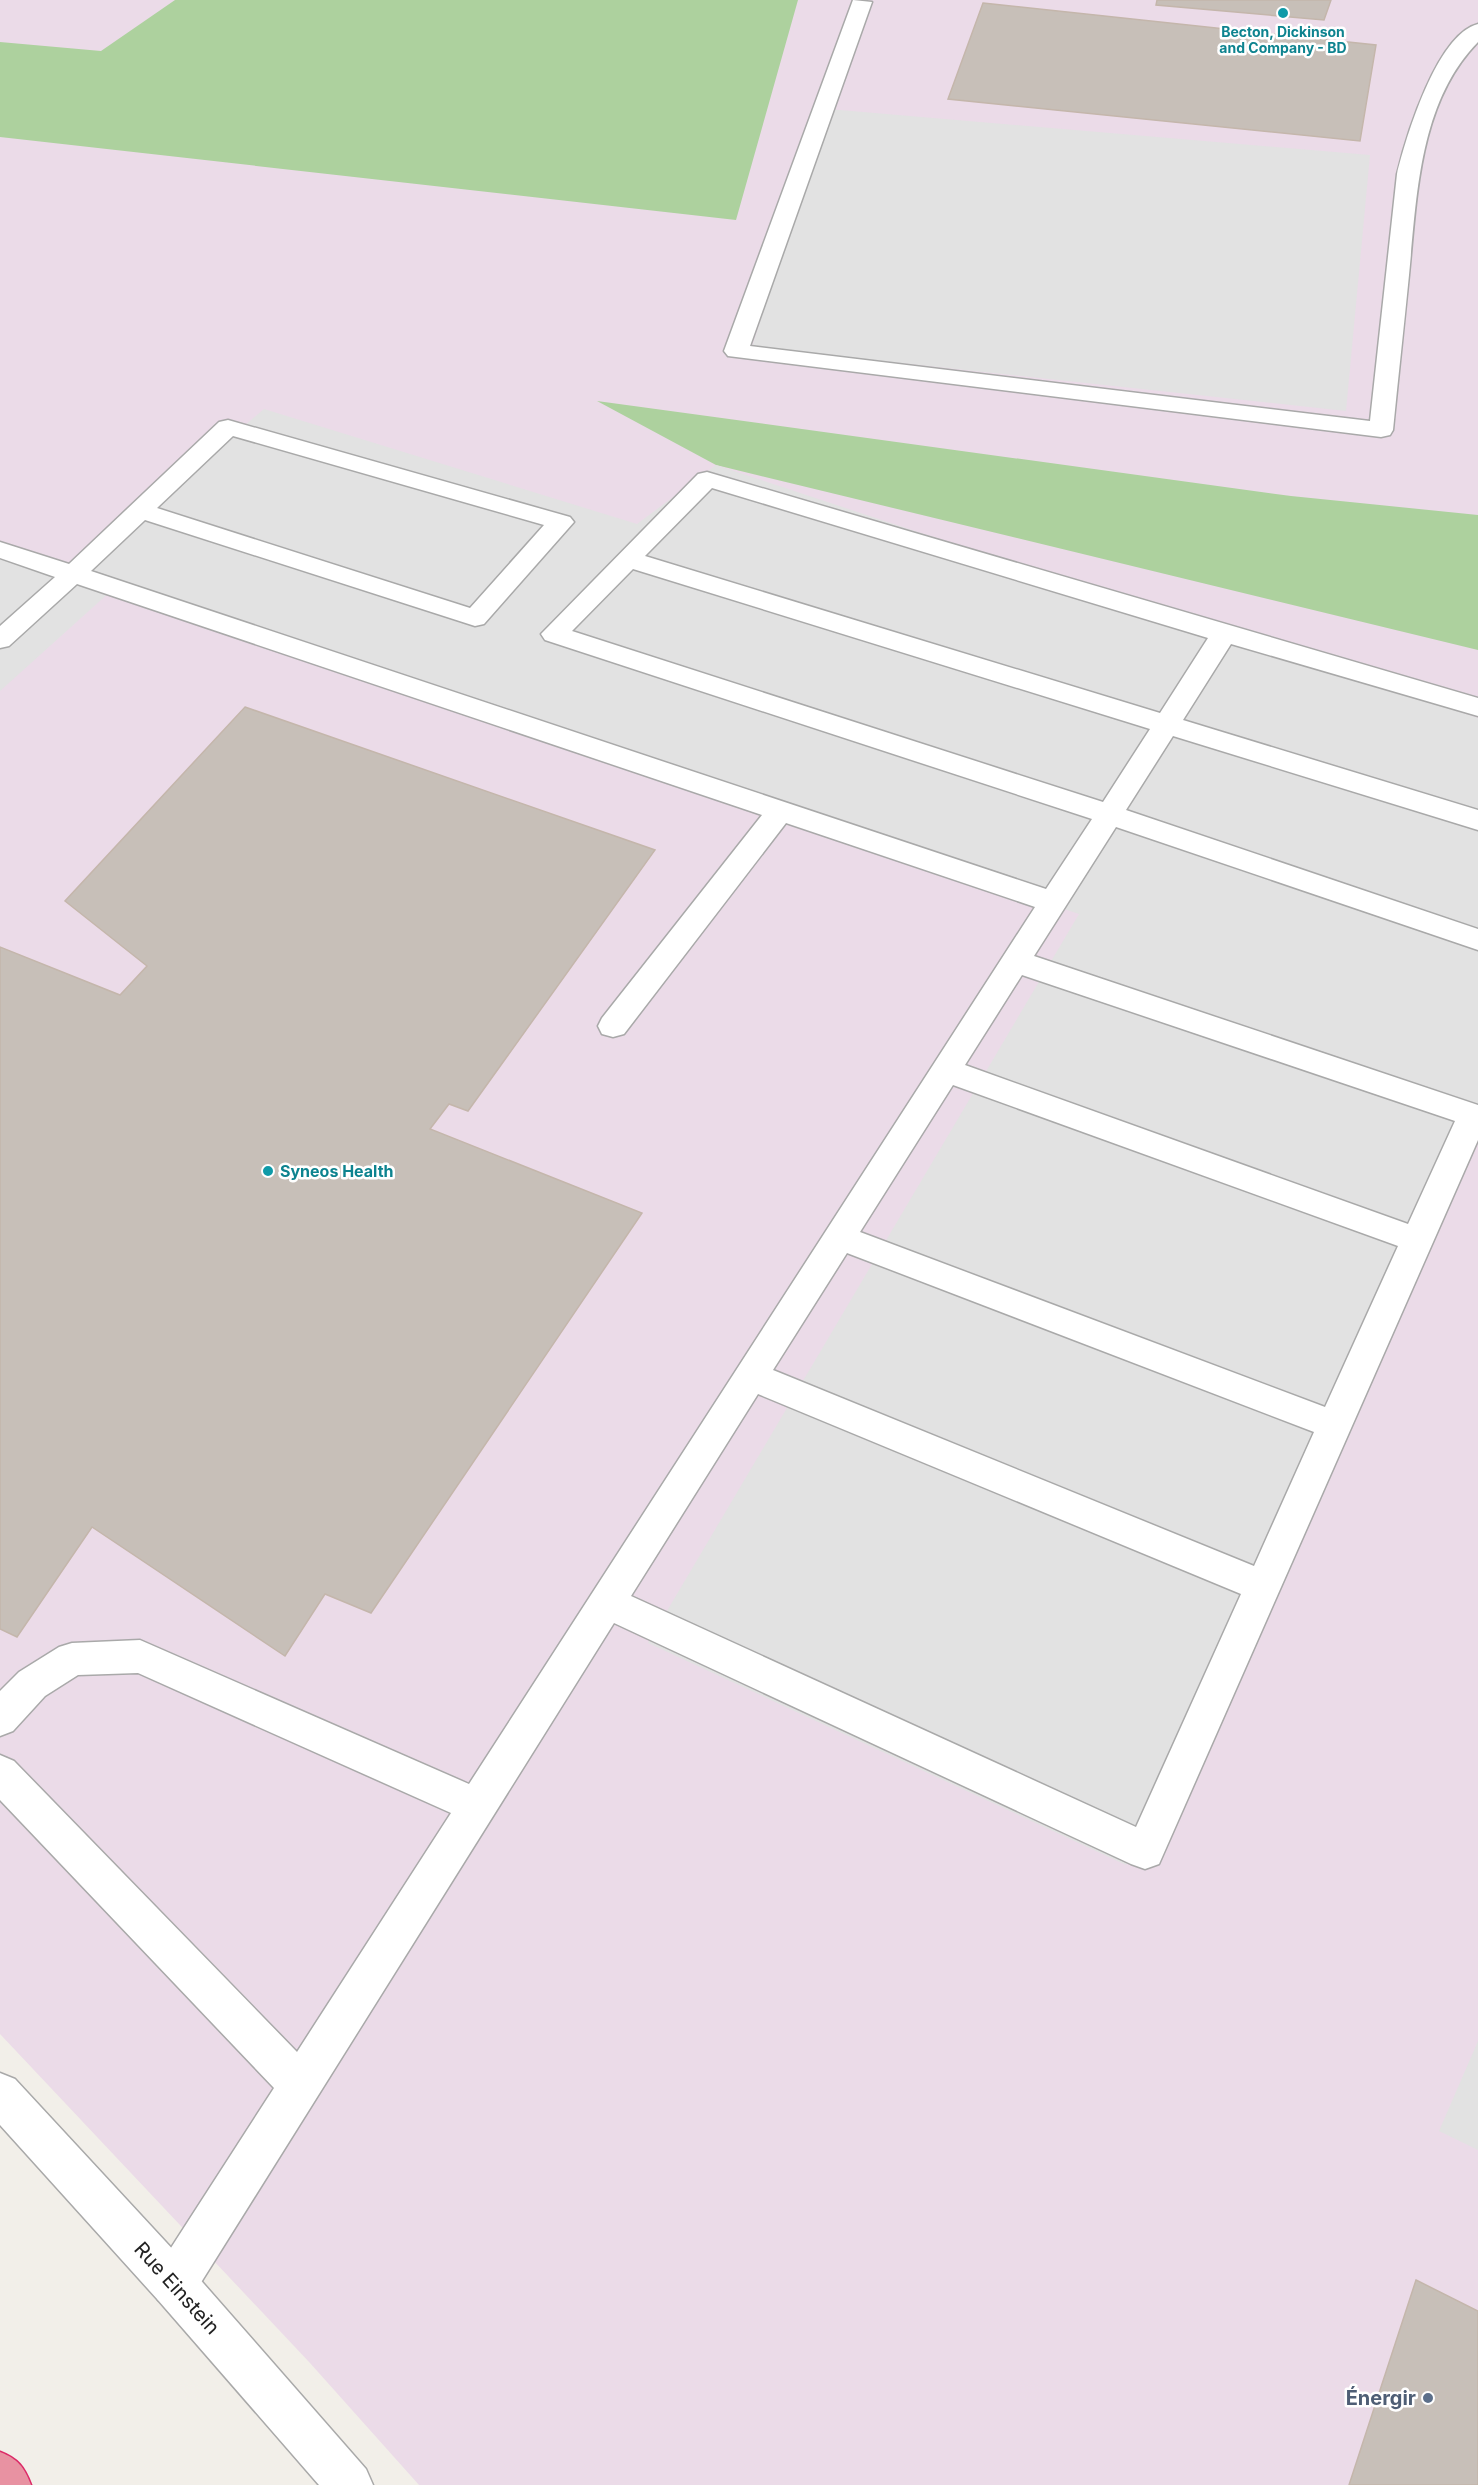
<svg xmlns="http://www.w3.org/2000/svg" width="1478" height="2485" font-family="Inter,sans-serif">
<rect width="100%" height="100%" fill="#f2efe9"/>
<path fill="#ebdbe8" d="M0,0H1478V2485H419L310,2363L0,2034Z"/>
<path fill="#add19e" d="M175,0H798L736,220L0,137V42L101,51Z
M597,401L1291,496L1478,515V650L716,465Z"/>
<path fill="#e2e2e2" d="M828,109L1370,155L1346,411L752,347Z
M264,409L637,524L716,465L1478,718V1125L1126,1865L648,1643L1079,914L103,587L111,591L0,691V551L69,575Z
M1478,2041V2150L1439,2131Z"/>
<path fill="#c7bfb8" stroke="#c4b6ab" stroke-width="1.5" d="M1157,0H1331L1324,20L1156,5Z
M983,3L1376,45L1360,141L948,99Z
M245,707L655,850L468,1111L449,1104L430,1129L642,1213L371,1613L325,1594L285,1656L92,1527L17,1637L0,1629V947L120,995L147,966L65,901Z
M1416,2280L1478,2311V2485H1349Z"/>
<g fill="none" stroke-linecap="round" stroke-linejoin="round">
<defs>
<path id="lane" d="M853,0L872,2L750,346L1370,421L1397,174C1406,137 1437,34 1478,24V42C1419,102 1417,195 1409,275C1404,326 1398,378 1393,430L1390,435L1381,437L728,356L724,351Z
M228,420L570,517L574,522L484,624L475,626L145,520L91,571L1046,889L1092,819L545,640L541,634L698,474L707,472L1478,698V716L1231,644L1183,720L1478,810V830L1173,736L1126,810L1478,929V950L1116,827L1034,956L1478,1105V1140L1159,1864L1145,1869L1131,1864L614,1623L190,2300L174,2306L158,2300L152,2284L158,2268L274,2088L0,1800V1755L14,1761L297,2052L451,1813L138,1673L78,1675L45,1696L13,1731L0,1736V1691L19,1672L59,1647L72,1643L140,1640L469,1784L1035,907L786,823L624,1034L613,1037L602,1034L598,1026L602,1018L762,815L77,584L9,646L0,648V626L55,577L0,558V542L69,564L219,422ZM233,436L544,525L470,608L157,508ZM712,488L1208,638L1160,713L645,556ZM633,569L1150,729L1103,802L572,631ZM1022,975L1455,1121L1408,1224L965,1065ZM953,1085L1398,1246L1325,1407L860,1232ZM847,1253L1314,1432L1254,1566L773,1370ZM758,1394L1241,1594L1136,1827L631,1596Z"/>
<path id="street" d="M0,2073L15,2079L190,2268L366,2469L373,2485H319L158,2300L0,2125Z"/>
<path id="highway" d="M0,2452C18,2459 24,2467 31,2485H0Z"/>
</defs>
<use href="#lane" stroke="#a9a9a9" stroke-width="3"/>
<use href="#street" stroke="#a9a9a9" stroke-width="3"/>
<use href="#highway" stroke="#dc2a67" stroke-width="3"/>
<use href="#lane" fill="#fff" fill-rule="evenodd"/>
<use href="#street" fill="#fff" fill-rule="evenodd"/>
<use href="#highway" fill="#e892a2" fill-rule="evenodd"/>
</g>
<g fill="#0f9aa8" stroke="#fff" stroke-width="2">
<circle cx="1283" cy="13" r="6"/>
<circle cx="268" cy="1171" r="6"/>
</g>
<circle fill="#5c6f8a" stroke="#fff" stroke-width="2" cx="1428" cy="2398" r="6"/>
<g text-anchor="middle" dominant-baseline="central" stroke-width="5" stroke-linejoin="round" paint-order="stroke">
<g font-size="14" font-weight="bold" fill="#0d838f" stroke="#fff">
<text x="1283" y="31">Becton, Dickinson<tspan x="1283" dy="16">and Company - BD</tspan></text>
</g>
<g font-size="16" font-weight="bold" fill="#0d838f" stroke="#fff" text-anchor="start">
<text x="280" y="1171">Syneos Health</text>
</g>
<g font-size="20" fill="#222" stroke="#fff">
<text transform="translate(177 2288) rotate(48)">Rue Einstein</text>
</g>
<g font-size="20" font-weight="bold" fill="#4e5e75" stroke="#fff" text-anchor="end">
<text x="1416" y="2398">Énergir</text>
</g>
</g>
</svg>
